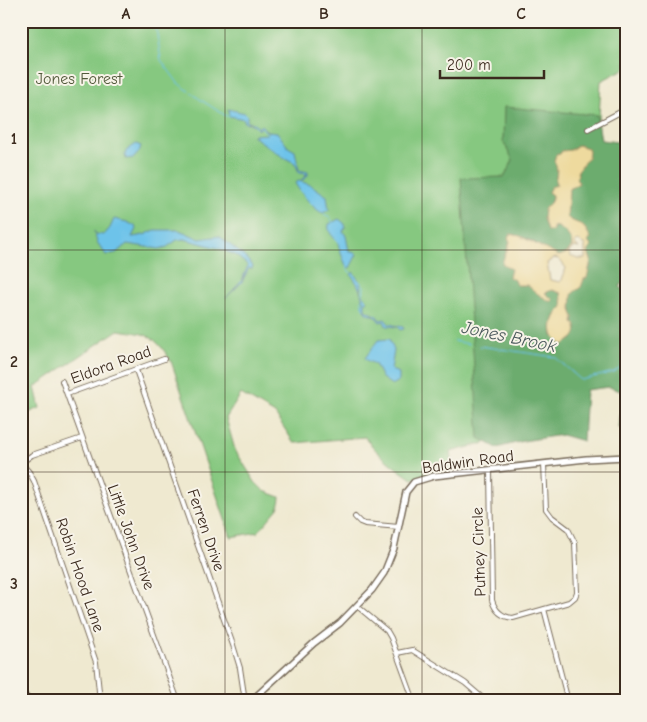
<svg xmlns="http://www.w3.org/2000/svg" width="647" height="722" font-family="'Comic Neue',sans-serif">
<rect width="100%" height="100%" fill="#f7f3e8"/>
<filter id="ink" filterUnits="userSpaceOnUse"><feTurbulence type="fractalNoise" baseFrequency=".02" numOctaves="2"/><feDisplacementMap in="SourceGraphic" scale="10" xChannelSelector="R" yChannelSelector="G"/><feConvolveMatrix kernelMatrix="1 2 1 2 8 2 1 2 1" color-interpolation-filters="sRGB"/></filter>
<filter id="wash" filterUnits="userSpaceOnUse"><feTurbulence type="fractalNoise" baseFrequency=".0096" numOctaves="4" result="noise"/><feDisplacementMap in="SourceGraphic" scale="20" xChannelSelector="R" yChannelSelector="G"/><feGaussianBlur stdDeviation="1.12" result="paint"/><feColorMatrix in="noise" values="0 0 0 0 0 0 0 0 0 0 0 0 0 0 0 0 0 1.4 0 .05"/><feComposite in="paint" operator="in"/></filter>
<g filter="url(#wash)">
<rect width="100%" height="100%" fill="#efe9d0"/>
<path fill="#86c880" stroke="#60794f" d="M21,21H626V68L601,81L599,119L523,114L494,434L485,443L450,452L453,473L412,479C394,467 378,455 365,437L294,443L275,414L241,394L226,418L235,450L255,482L264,491L280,497L279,507L258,532L231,537L171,361C154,334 148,334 118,330L35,387L40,408L21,416Z"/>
<path fill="#6cac6e" stroke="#546b46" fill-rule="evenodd" d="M504,107L597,115L601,140L626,143V278L620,286L626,296V427L619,428L623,392L609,387L586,390L583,441L562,435L523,441L497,448L479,438L461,178L504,177L513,160L503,141ZM578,145L588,148V156L579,167L576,179L579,183L569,189L567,218L583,226L590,236L588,242L591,246L588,253C595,264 587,273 582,281C581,283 581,286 580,288C577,291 576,288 573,292C568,301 574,314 573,323L577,329L573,339L565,343L553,336C551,325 553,315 563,307L561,293L552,290L546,292V294L551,299L543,297L527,285H519L515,280L511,278L510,274L511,269L503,261L513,234C522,237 532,240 540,246C547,250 551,254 559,256L567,253L572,246C572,237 565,229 556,226L553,230L547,231L543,218L552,198V195L548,192L551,187L557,185L555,180C557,175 559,166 554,161L556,155L560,154L562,151L571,150Z"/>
<path fill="#eeda9e" stroke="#94825e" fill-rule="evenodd" d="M578,145L588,148L589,152L588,157L577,172L578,174L576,179L579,183L569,189L567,217C571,221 575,222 580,224C586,228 587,232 591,238L588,242L591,246L588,253L591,260L587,278L584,279L581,287L574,292L572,295L571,310L574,317L573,323L575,324C580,337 571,339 563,345C547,337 551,317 563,307L561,293L552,290L546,292L545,293L553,300L551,302L538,294L527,285H517L515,280L509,277L511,269L502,263L510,242L508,237L510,234L520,236L559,256L567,253L572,246C572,237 564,230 556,226L553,227V231H547L543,218L544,210C547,204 553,204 552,195L548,192L551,187L557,185L555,181C557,174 558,166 554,161L556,155L560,154L562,151L571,150ZM579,241L585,245V259H578L570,256L569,252L574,247L579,248L575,244V242ZM554,258L559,259L566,268L562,280L560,282L550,280L547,263Z"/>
<path fill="#6dc3ea" stroke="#547684" d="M228,109L245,113L247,115V122L254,123L258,128L261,125L264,128L263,129L261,127L258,130L252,124L245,123L244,119L229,116Z
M266,129L268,131L277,132L288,147L295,151L299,170L308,172V176L303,180H301L307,174L299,173L295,163L283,157L253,136V135L267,134L268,132L264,130Z
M136,144L141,146L139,152L134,158L126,159L125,155L126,151Z
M299,181L311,185L327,196L329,210L323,213C315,211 299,191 295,183Z
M114,219L127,222L135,226L136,229L132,237L144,235L155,230H179L200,239L219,236L243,255L253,266L252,269L249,268L242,282L226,298L242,280L248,265L235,255L218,248L184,239L177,240L167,247L159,249L127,244L116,253L106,255L97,242L94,231L96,234L104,235L110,228Z
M339,219L344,223L346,227L343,231L346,236L349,251L357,254L350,268L346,266C344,260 338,248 338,242C334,237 327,233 329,224Z
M353,272L360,282L361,293L368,301L365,303V310L376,315L380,320L385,319L389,324L403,327L404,329L400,330L398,327L386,326L384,321L380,322L374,315H370L365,312L362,304L365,301L363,300C360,290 358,283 351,275Z
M389,339L394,350L391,370L399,373V381L392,385L382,378L375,364L368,361L365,358L378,340Z"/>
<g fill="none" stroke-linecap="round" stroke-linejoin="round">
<path stroke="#6dc3ea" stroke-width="1" d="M155,21L161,60L178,83L201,100L226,116H230
M262,128L268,135
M324,214L330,217L333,223
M347,266L348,270L351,273
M356,278L364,286L363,295
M362,299V306L364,309
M454,341L469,344
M480,346L555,357L581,380L614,372L626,363"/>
</g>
</g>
<g filter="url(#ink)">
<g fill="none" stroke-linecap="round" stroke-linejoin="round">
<defs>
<path id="street" d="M588,129L626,109
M136,370L233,645L240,668L245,701
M62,381L178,701
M67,394L164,359
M21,463L29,472L34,481L96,662L100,701
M21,463L32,455L82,438
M490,471L492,600C495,611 502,617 513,618L569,602L575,597L577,592L575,543L568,529L552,517L546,509L544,464
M355,517L360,522L365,524L399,527
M357,606L387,631L391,638L414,701
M544,609L568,701
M397,653L412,650L465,683L486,701
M21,690L30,701"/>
<path id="secondary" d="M251,701L314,643L340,623L372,590L384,573L394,548L406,492L414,482L434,476L586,459L626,457"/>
</defs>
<use href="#street" stroke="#7a6d5c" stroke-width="6"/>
<use href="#secondary" stroke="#7a6d5c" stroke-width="8"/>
<use href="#street" stroke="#fff" stroke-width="4"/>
<use href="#secondary" stroke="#fff" stroke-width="5"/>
</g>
</g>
<path fill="none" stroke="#3b2a1e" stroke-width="1" stroke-opacity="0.55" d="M225,21V701M422,21V701M21,250H626M21,472H626"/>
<g text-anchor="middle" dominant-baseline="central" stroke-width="4" stroke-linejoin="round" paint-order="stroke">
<g font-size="16" fill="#52593b" stroke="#f7f3e8">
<text x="79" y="79">Jones Forest</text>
</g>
<g font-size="16" fill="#3b2a1e" stroke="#f7f3e8">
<text transform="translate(111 365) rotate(-20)">Eldora Road</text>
<text transform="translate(468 462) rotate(-8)">Baldwin Road</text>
<text transform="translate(206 530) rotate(71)">Ferren Drive</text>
<text transform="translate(131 537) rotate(70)">Little John Drive</text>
<text transform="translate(479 552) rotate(-92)">Putney Circle</text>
<text transform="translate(80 575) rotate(71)">Robin Hood Lane</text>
</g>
<g font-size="18" font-style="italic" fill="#4a585b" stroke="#f7f3e8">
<text transform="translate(509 337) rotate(12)">Jones Brook</text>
</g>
</g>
<rect width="647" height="722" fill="none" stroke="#f7f3e8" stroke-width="55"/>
<path d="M440 70v8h104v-8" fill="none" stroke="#3b2a1e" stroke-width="2.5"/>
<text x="447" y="70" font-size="15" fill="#3b2a1e" stroke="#f7f3e8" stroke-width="4" paint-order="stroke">200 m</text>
<rect x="28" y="28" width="592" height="666" fill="none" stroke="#3b2a1e" stroke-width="2"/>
<g font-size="16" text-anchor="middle" font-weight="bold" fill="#3b2a1e">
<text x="126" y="19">A</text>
<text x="324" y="19">B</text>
<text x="521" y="19">C</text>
<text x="14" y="144">1</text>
<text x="14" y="367">2</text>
<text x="14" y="589">3</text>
</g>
</svg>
